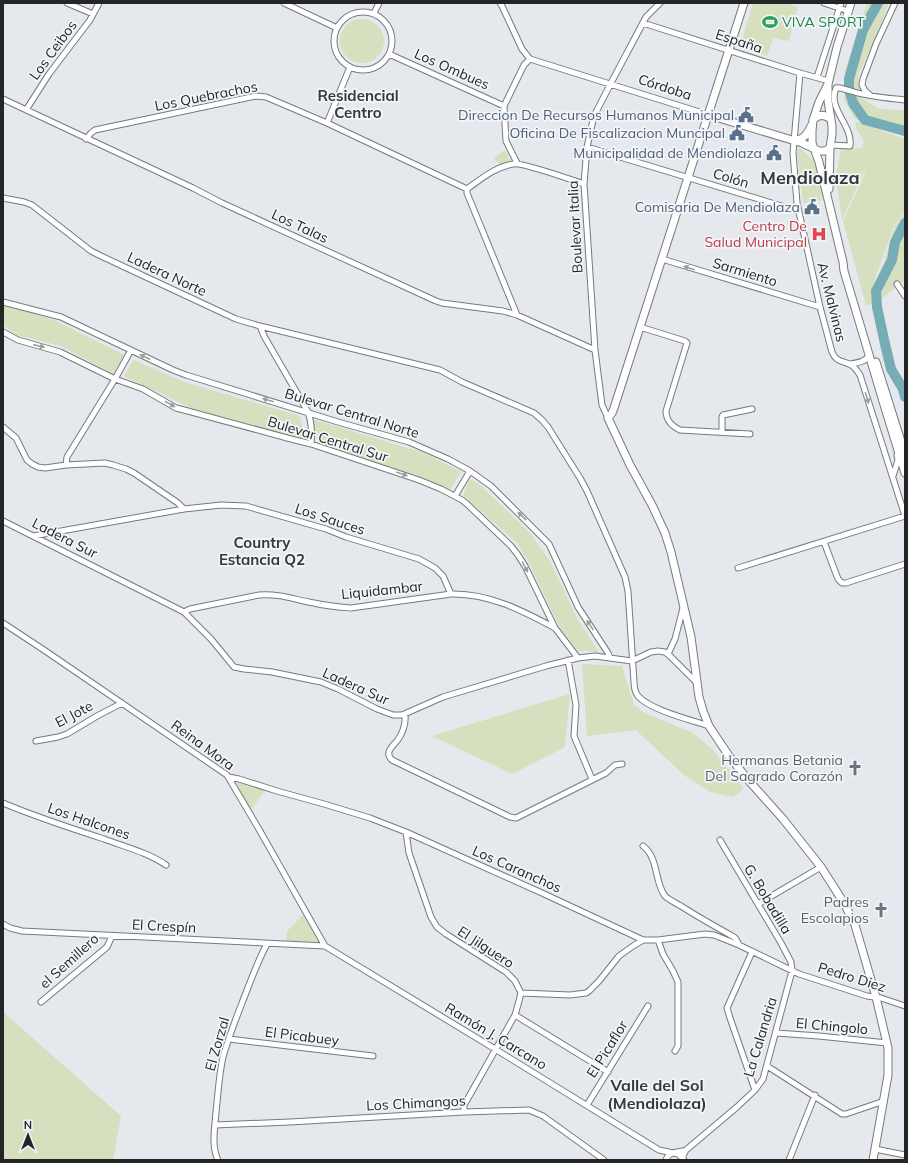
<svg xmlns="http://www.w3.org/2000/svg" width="908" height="1163" font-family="Mulish,sans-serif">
<rect width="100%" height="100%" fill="#e5e8ec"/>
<path fill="#d6dfbe" d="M753,3H787L798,7L789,41L773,38L767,56L740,46Z
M867,3H889L878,31L858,76L860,97L879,109L905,110V137L855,119L844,100L845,70Z
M340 41a22 22 0 1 1 44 0a22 22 0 1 1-44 0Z
M855,121L905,139V211L894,226L872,287V304L866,305L843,221L860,185L869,161L842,220L836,179L841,149L862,148L864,141L856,128Z
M797,149H801L817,164L820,178L822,200L803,203Z
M505,150L510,161L500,165L494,158Z
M905,213V280L903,282L873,305L874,287L883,264L895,226Z
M3,304L54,320L124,355L113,374L61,346L17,335L3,325Z
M134,360L184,382L300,416L305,440L199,412L124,376Z
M312,419L424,453L461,472L450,490L421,477L319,444Z
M469,479L478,483L530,533L550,561L578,620L600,654L589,651H578L560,628L529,563L517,543L463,495Z
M582,664L622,666L634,705L645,713L693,733L713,750L744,789L733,797L710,792L684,775L636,730L587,736Z
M570,694L565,747L512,774L432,736Z
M240,782L265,790L250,811L237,785Z
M303,915L319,943L286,942L287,931Z
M3,1012L121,1116L113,1160H3Z"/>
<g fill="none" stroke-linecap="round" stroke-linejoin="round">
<path stroke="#76acb5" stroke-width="10" d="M878,3L863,30L849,79V89L853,103L865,120L905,131
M905,223L895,242L892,260L876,291L877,307L885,344L891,369L903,389L905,397"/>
<defs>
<path id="street" d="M67,3L93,14
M284,3L337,28
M500,3L502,6L522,49L530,59
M824,3L848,11
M334 41a29 29 0 1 1 58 0a29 29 0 1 1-58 0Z
M374,13L379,3
M643,23L800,73L829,81
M389,54L504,106
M530,59L709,115
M800,73L793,153L797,203L820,307L832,352C837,363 842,360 851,365C855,367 857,371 860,375L905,516
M817,77L841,3
M870,95L865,91L862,85L863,79L876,44L895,3
M3,99L193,188L222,203L436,301L442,303L503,311L517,315L595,350
M26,110L49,74L90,20L99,3
M327,123L350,67
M86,139L91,133L95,130L256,96L266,97L327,123L467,189
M831,145L850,146C853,125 827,109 836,88C841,87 846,90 851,91C869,97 887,98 905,100
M587,147L798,211
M517,163L506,141L504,106L524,65L530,59
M467,189V193L517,315
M467,189C481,179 495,167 513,164C522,162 572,180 584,184
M3,198L24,202L32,205L91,251L101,256L236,319L260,326L440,370L462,382L534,413L542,420L548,427L580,478L587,491L625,577L628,591L634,682C634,687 635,692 638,696C650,710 691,720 709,726
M662,259L820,307
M897,284L905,296
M3,302L61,317L173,370L186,375L338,422L409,442L448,459L470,471L491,486L549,544L578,607L608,653L610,658
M260,326L264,336L308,412C312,423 312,433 311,444
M640,327L685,341L687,343L666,411C666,421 672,426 680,430L750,434
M3,332L18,340L60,352L115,379L143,389L176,408L184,410L291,439L311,444L419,480L441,489L462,500L467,504L511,546L518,555L525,566L555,628L578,658
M850,364C857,363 865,362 869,356
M608,418L602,405L595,350L584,184L587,147L594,116L611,83L646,17L660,3
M3,427L16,438L27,460L32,464L38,467L45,468L66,465L105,463L113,465L126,469L134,473L178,503L184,509
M722,432V417L723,415L752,409
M66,465L67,457L115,379L131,350
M893,476L898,460L897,455
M455,496L470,471
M3,521L184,612L211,639L234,667L244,669L272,672L321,682L338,689L377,709L393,715H402L443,697L546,666L578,658L595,656L632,661L651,652L658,651L665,652L670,656L697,683
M33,536L184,509L221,505L246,506L326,529L346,537L419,559L435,568L443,576L451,594
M824,542L838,579L842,583H846L905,564
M738,568L905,516
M184,612L190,609L259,595C278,593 296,600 314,603C326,606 339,607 351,608L451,594C489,593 523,611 555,628
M3,623L44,650L227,775L260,831L325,946
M668,654L675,639L683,608
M568,660L576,705L574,736L592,779
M405,714C406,724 403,733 397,741C394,744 390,748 389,752C388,755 390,758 392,760L510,817L516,818L606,773L615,765L622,764
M36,741L58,737L67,734L97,716L122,703
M229,777L239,779L277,791L324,804L370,818L406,832L542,893L643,940H658L705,934L714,935L739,945L799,974L867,996L881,998L905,1006
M3,803C36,817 70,828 104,839C125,847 147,852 166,865
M406,832L409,853L431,917L437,927L446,934L506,972L515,981L521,993
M643,846C659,858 654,882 665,896C669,900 676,903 681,906C698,917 716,927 734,937L736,939L739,945
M758,904L821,867
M3,924L10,928L22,931L325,946L495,1049L659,1150L678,1154L684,1160
M658,940L663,954L673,971L678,982V1046L675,1051
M752,952L727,1008L730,1018L755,1090
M521,993L570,995L586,993L589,991L599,981L619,956L633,946L643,940
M41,1002L107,947L112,936
M515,1015L608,1072
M776,1033L819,1036L887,1043
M229,1039L373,1056
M767,1066L842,1114H846L884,1101
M587,1105L648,1006
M464,1112V1105L467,1100L515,1015L519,1001L521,993
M215,1125L290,1122L464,1112L529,1110L543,1116L604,1160
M875,1149L905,1155
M686,1150L737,1107L755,1090L763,1079L792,971L791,962L781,943L720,840
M218,1160C211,1146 215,1127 216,1112C218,1094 219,1075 223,1057C228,1039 235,1021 242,1003C250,983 257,962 267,944
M666,1160C669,1150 678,1153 686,1150L683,1156V1160
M789,1160L815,1095"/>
<path id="secondary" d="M744,3L614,408L612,413L608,418L630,465L652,505L665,533L671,552L691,637L699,697L703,711L709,726L729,756L749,781L783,819L821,867L844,903L855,925L876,997L888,1048V1075L873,1160
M828,84L819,102L813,120L812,131V143L819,162L843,262L844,271L885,408L905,473
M709,115L802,143L819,151H825L830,148
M813,120C818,114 824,114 831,119
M794,141C804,139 807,135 811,126
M829,189L830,148L832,134V126L828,101V84L837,47L851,3
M876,362L905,454"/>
</defs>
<use href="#street" stroke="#777a7d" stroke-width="7"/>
<use href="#secondary" stroke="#777a7d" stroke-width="9"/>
<use href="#street" stroke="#fff" stroke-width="5"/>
<use href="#secondary" stroke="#fff" stroke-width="7"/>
</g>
<defs><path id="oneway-solid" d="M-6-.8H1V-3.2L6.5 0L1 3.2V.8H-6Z"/></defs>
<g fill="#9c9d9d">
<use href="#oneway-solid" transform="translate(689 268) rotate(-163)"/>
<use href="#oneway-solid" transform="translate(39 346) rotate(13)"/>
<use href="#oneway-solid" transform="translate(145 357) rotate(-155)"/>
<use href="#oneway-solid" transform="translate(867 398) rotate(73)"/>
<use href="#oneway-solid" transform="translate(268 400) rotate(-163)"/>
<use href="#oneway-solid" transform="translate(170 404) rotate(29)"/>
<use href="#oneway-solid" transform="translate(402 474) rotate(19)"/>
<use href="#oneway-solid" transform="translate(522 516) rotate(-136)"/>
<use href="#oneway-solid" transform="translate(525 567) rotate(62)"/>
<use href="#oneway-solid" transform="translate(590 625) rotate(-123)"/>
</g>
<defs>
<symbol id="stadium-bare" viewBox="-9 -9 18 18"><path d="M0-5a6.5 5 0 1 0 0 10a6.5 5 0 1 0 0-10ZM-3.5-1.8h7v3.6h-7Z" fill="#2e9e5b" stroke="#f2f6f9" stroke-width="2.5" paint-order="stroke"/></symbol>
<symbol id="civic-bare" viewBox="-9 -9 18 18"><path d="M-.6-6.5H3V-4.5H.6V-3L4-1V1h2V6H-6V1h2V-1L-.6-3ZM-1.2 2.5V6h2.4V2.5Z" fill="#5c6f8a" stroke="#f2f6f9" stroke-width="2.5" paint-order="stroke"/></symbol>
<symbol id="hospital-bare" viewBox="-9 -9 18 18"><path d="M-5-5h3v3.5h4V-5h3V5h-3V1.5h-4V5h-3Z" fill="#e0444e" stroke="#f2f6f9" stroke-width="2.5" paint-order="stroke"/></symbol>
<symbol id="church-bare" viewBox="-9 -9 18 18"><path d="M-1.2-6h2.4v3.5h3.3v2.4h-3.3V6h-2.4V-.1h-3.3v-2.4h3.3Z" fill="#6b7280" stroke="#f2f6f9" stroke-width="2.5" paint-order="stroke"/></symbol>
</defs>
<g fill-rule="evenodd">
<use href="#stadium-bare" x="759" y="11" width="22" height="22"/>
<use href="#civic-bare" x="735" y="104" width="22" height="22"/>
<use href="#civic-bare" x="726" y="122" width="22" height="22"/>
<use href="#civic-bare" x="763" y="142" width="22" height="22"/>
<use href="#civic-bare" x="801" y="196" width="22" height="22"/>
<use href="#hospital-bare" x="808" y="223" width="22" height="22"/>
<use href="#church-bare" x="844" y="757" width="22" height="22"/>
<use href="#church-bare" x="870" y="899" width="22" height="22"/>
</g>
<g text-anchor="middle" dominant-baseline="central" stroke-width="3.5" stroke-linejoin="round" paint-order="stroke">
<g font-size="14" fill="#27864d" stroke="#f2f6f9" text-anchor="start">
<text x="782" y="22">VIVA SPORT</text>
</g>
<g font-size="14" fill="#232526" stroke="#f2f6f9">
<text transform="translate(739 41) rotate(18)">España</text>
<text transform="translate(53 50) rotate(-54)">Los Ceibos</text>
<text transform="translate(452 69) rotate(24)">Los Ombues</text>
<text transform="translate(665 87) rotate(18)">Córdoba</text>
<text transform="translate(206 96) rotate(-11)">Los Quebrachos</text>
<text transform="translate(731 178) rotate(17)">Colón</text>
<text transform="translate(300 226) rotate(25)">Los Talas</text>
<text transform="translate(575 227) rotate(-93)">Boulevar Italia</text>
<text transform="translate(745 272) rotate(17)">Sarmiento</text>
<text transform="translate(167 274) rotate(25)">Ladera Norte</text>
<text transform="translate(832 302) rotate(76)">Av. Malvinas</text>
<text transform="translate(352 413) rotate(17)">Bulevar Central Norte</text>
<text transform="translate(328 439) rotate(17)">Bulevar Central Sur</text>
<text transform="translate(330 519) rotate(18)">Los Sauces</text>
<text transform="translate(65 538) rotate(27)">Ladera Sur</text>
<text transform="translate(382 590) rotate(-6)">Liquidambar</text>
<text transform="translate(356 686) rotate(24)">Ladera Sur</text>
<text transform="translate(74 714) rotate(-28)">El Jote</text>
<text transform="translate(203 745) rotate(36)">Reina Mora</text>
<text transform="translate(89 821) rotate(19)">Los Halcones</text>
<text transform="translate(517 869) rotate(24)">Los Caranchos</text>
<text transform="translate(768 899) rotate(59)">G. Bobadilla</text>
<text transform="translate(164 926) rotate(3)">El Crespín</text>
<text transform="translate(486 947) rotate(33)">El Jilguero</text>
<text transform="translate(69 961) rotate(-42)">el Semillero</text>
<text transform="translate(852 977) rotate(17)">Pedro Diez</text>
<text transform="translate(832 1026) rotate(5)">El Chingolo</text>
<text transform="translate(302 1036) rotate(7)">El Picabuey</text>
<text transform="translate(496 1036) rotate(31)">Ramón J. Carcano</text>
<text transform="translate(760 1037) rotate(-73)">La Calandria</text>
<text transform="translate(217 1044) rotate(-74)">El Zorzal</text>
<text transform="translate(607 1049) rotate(-58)">El Picaflor</text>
<text transform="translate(416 1103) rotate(-3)">Los Chimangos</text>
</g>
<g font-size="14" fill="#4e5e75" stroke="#f2f6f9" text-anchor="end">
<text x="734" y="115">Direccion De Recursos Humanos Municipal</text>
<text x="725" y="133">Oficina De Fiscalizacion Muncipal</text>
<text x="762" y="153">Municipalidad de Mendiolaza</text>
<text x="800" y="207">Comisaria De Mendiolaza</text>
</g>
<g font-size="14" fill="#be3a42" stroke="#f2f6f9" text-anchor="end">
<text x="807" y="226">Centro De<tspan x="807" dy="16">Salud Municipal</tspan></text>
</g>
<g font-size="14" fill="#5b616d" stroke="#f2f6f9" text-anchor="end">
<text x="843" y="760">Hermanas Betania<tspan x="843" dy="16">Del Sagrado Corazón</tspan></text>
<text x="869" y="902">Padres<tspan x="869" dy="16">Escolapios</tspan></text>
</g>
<g font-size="15" font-weight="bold" fill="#36393c" stroke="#f2f6f9">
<text x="358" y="95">Residencial<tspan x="358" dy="17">Centro</tspan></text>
<text x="262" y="542">Country<tspan x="262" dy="17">Estancia Q2</tspan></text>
</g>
<g font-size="16" font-weight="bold" fill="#36393c" stroke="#f2f6f9">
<text x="657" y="1085">Valle del Sol<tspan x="657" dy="18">(Mendiolaza)</tspan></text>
</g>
<g font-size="18" font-weight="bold" fill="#36393c" stroke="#f2f6f9">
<text x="810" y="177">Mendiolaza</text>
</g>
</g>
<rect width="908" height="1163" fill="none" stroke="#232526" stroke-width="8"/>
<g transform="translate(28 1135)" stroke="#f2f6f9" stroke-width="3" paint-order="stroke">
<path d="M0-3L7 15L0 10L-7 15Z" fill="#232526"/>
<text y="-6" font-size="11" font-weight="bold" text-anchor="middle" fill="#232526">N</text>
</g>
</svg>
